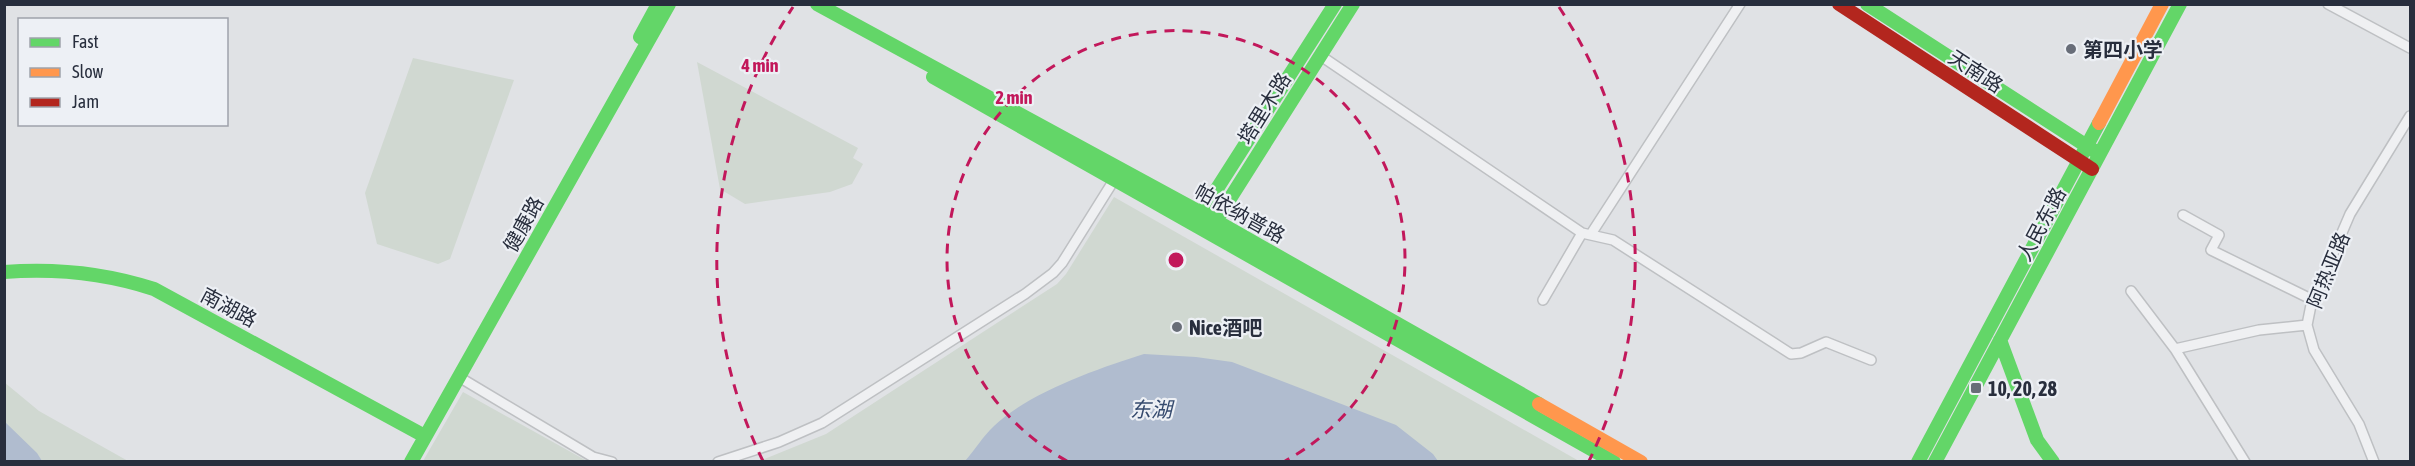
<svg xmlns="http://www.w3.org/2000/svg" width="2415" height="466" font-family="'Asap Condensed','Noto Sans SC',sans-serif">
<rect width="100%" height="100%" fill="#e0e2e5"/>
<path fill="#d0d8d1" d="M413,58L514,80L450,259L438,264L377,244L365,193Z
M697,62L858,148L853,158L863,164L852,184L830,192L745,204L720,189Z
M1114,197L1579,461L757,462L826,434L1057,284L1066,274Z
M4,382L39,411L128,461H5Z
M463,392L587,461H423Z"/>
<path fill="#b0bccf" d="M1144,354L1196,357L1232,362L1396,425L1433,454L1438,461H965C975,450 983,436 994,426C1028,393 1099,368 1144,354Z
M5,422L37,453L42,461H5Z"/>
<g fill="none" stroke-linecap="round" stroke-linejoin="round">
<defs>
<path id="street" d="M2328,4L2410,48
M1321,56L1582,233L1613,240L1791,354L1801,353L1826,342L1871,360
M2183,215L2219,235L2211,250L2313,300
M1591,234L1740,4
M2131,291L2175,349L2245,462
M1543,300L1582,233
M2175,349L2259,330L2307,325
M459,377L593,457L612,462
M718,462L779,442L822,423L1025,294L1053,273L1062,263L1114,180
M2374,462L2359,424L2314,350L2307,325L2311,305L2350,214L2410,116"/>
</defs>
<use href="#street" stroke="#bec0c3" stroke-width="12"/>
<use href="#street" stroke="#eff0f2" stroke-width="9"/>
<path stroke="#63d668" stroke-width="14" d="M817,4L1216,221L1539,404
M1867,4L2096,152
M640,37L658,4
M933,77L1614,462
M1197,220L1335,4
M1212,227L1353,4
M4,272C56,268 105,273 154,289L419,433
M2000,340L2037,440L2053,462
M411,462L669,4
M1918,462L2099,123
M1935,462L2180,4"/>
<path stroke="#ff974d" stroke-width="14" d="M2099,123L2162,4
M1539,404L1641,462"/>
<path stroke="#b3261e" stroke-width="14" d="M1839,4L2092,169"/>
</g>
<g fill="none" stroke="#c2185b" stroke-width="3" stroke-dasharray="10 8">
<path d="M1067 461A229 229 0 1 1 1285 461"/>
<path d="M763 461A459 459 0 0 1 793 7M1559 7A459 459 0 0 1 1589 461"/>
</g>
<g fill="#686d78" stroke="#edf0f5" stroke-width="2">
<circle cx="2071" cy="49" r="6"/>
<circle cx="1177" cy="327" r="6"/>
<rect x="1970" y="382" width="12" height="12" rx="3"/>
</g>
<g text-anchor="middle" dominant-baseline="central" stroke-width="4.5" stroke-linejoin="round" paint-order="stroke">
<g font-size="20" font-weight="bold" fill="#282e3d" stroke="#edf0f5" text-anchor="start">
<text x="2083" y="49">第四小学</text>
<text x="1189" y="327">Nice酒吧</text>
<text x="1988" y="388">10, 20, 28</text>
</g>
<g font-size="20" fill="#282e3d" stroke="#edf0f5">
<text transform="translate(1976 71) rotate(33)">天南路</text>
<text transform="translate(1264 108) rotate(-58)">塔里木路</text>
<text transform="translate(1240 213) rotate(29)">帕依纳普路</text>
<text transform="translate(523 224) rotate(-61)">健康路</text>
<text transform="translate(2041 224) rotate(-62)">人民东路</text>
<text transform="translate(2328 270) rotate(-68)">阿热亚路</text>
<text transform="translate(229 307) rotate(28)">南湖路</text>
</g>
<g font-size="21" font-style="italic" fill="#354a6e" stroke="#edf0f5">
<text x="1151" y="409">东湖</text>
</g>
</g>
<circle cx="1176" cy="260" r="9" fill="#c2185b" stroke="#edf0f5" stroke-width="3"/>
<g font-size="18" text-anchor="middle" font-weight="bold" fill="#c2185b" stroke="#edf0f5" stroke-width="4.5" stroke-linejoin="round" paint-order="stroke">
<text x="760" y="72">4 min</text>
<text x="1014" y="104">2 min</text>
</g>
<rect width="2415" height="466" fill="none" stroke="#282e3d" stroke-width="12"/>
<rect x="18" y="18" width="210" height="108" fill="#edf0f5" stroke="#9ea2ab" stroke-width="1.5"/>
<rect x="30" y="38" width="30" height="9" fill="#63d668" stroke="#9ea2ab" stroke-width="1.5"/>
<text x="72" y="48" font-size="18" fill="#282e3d">Fast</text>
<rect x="30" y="68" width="30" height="9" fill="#ff974d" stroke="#9ea2ab" stroke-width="1.5"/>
<text x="72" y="78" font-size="18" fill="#282e3d">Slow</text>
<rect x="30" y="98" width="30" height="9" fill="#b3261e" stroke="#9ea2ab" stroke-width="1.5"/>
<text x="72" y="108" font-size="18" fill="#282e3d">Jam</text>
</svg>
